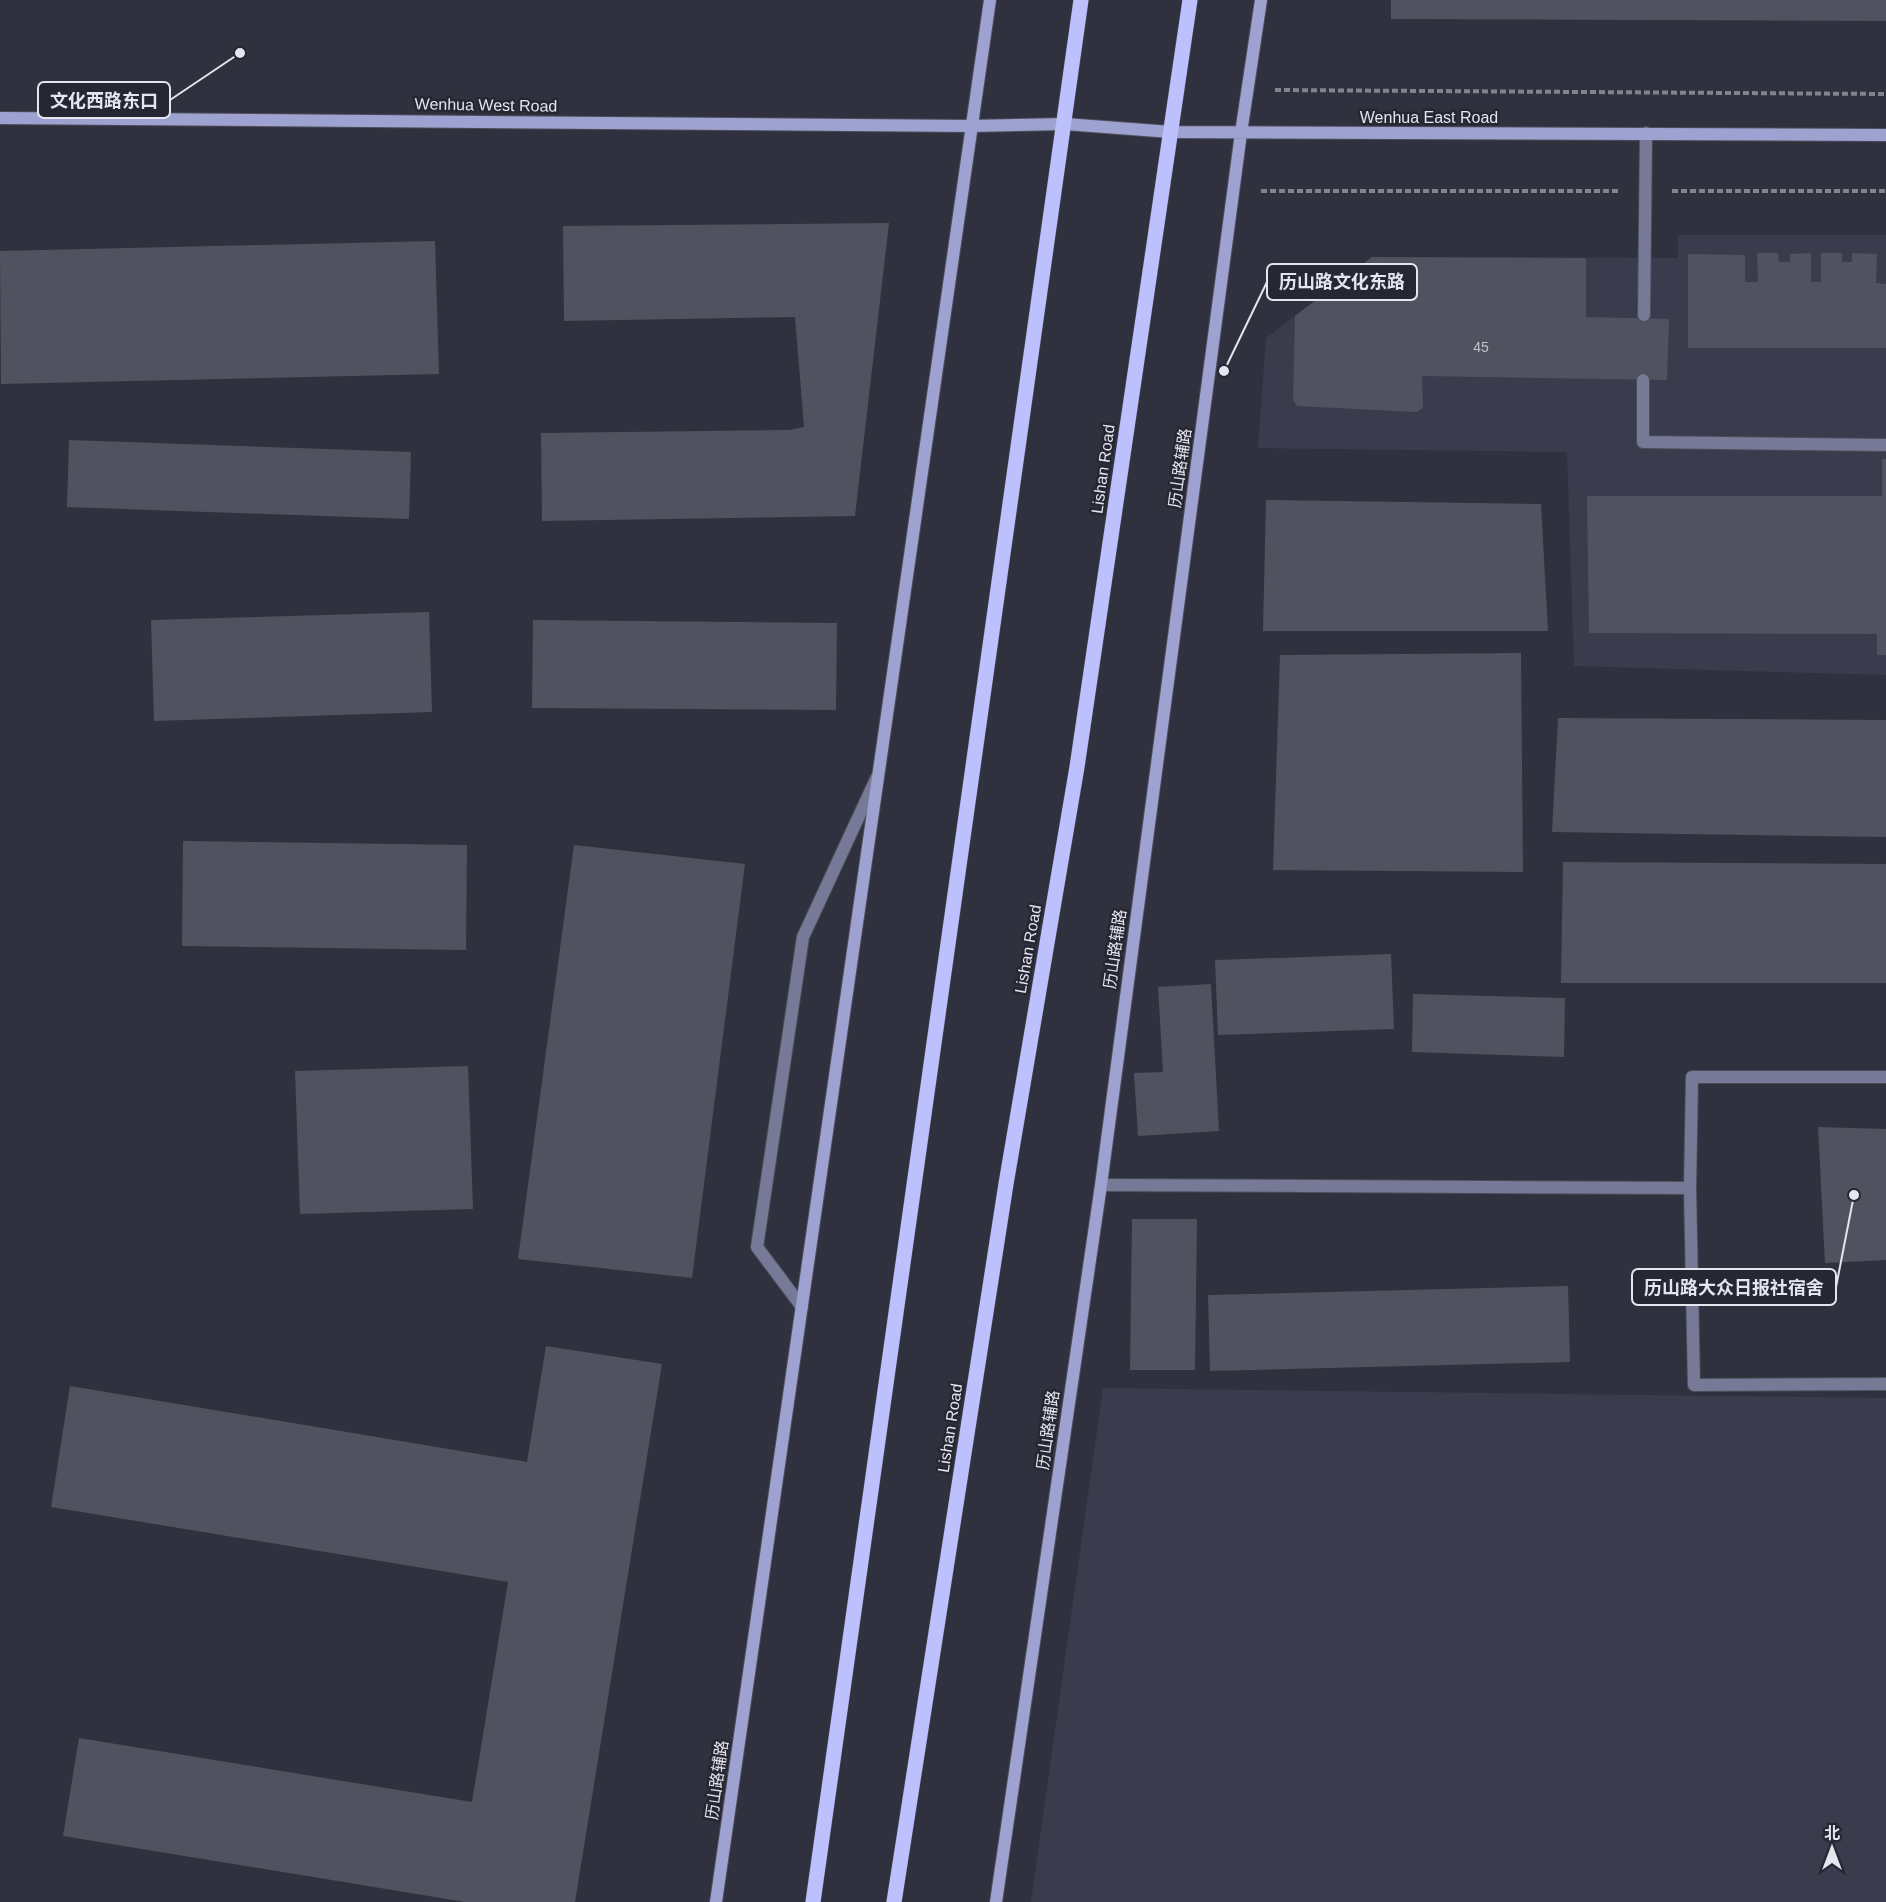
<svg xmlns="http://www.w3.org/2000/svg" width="1886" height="1902" font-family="Arial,'Noto Sans SC',sans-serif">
<rect width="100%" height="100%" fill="#30313e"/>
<path fill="#3a3c4e" d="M1678,235H1886V675L1574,666L1567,452L1258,448L1266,338L1372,257L1678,258Z
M1103,1388L1886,1398V1902H1031Z"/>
<path fill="#50525f" d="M1391,0H1886V21L1391,19Z
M889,223L855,516L542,521L541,433L789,430L804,427L795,317L564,321L563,226Z
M435,241L439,374L1,384L0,251Z
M1757,253H1778L1779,262H1790V254L1811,253V282H1821V253H1842V262H1852V253L1877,254L1876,283L1886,284V348H1688V254L1745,255V282H1758Z
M1372,257L1586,258V317L1669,319L1667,380L1422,376L1423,408L1416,412L1297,406L1293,400L1295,316Z
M69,440L411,452L409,519L67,507Z
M1882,459H1886V655H1877V634L1589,633L1587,496H1882Z
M1266,500L1541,504L1548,631H1263Z
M429,612L432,712L154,721L151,620Z
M533,620L837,623L836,710L532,708Z
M1521,653L1523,872L1273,870L1280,655Z
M1558,718L1886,720V837L1552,832Z
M183,841L467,845L466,950L182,946Z
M574,845L745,864L692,1278L518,1259Z
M1563,862L1886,864V983H1561Z
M1391,954L1394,1029L1218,1035L1215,960Z
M1211,984L1219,1131L1138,1136L1134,1073L1163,1072L1158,987Z
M1413,994L1565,998L1564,1057L1412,1052Z
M468,1066L473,1209L300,1214L295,1071Z
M1818,1127L1886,1129V1260L1825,1263Z
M1132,1219H1197L1195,1370H1130Z
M1568,1286L1570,1362L1210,1371L1208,1295Z
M546,1346L662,1364L575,1902H465L63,1836L79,1738L472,1802L508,1582L51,1507L70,1386L527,1462Z"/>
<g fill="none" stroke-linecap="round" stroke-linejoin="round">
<defs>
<path id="lane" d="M1644,315L1646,133
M1643,380V442L1886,445
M1886,1077H1692L1690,1188L1694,1385L1886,1384
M1101,1185L1690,1188
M802,1307L757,1247L803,937L877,777"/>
<path id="secondary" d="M0,118L971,126L1065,124L1171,132L1886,135
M716,1902L990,0
M996,1902L1101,1185L1241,133L1261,0"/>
<path id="primary" d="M813,1902L1081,0
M894,1902L1006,1184L1077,767L1190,0"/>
</defs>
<use href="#lane" stroke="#4d4e5a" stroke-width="14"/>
<use href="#secondary" stroke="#4d4e5a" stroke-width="14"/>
<use href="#primary" stroke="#4d4e5a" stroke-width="16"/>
<path stroke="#82838e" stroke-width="4" stroke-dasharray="6 3" stroke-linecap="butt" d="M1275,90L1886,94
M1261,191H1620
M1672,191H1886"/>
<use href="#lane" stroke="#777a97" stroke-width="12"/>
<use href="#secondary" stroke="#9ea2d1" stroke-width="12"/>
<use href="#primary" stroke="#bcc1fd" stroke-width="15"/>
</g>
<g text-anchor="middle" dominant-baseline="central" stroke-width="5" stroke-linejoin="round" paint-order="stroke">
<g font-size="14" fill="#bfc0ca">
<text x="1481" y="347">45</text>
</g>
<g font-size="16" fill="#e4e5ee" stroke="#262733">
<text transform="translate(486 105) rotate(1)">Wenhua West Road</text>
<text x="1429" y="117">Wenhua East Road</text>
<text transform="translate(1180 468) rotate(-82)">历山路辅路</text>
<text transform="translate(1103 469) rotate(-82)">Lishan Road</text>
<text transform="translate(1028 949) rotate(-80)">Lishan Road</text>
<text transform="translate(1115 949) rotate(-82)">历山路辅路</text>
<text transform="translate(950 1428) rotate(-81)">Lishan Road</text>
<text transform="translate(1048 1430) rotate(-82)">历山路辅路</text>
<text transform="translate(717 1780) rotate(-82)">历山路辅路</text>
</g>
</g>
<path fill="none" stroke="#e4e5ee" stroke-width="2" d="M240 53L170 100M1224 371L1267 282M1854 1195L1836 1287"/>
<g fill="#e4e5ee" stroke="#262733" stroke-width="2">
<circle cx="240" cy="53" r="6"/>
<circle cx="1224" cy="371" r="6"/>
<circle cx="1854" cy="1195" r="6"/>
</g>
<g fill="#262733" stroke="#e4e5ee" stroke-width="2">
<rect x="38" y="82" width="132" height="36" rx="6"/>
<rect x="1267" y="264" width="150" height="36" rx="6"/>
<rect x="1632" y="1269" width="204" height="36" rx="6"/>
</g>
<g font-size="18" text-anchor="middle" font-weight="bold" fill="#e4e5ee">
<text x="104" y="107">文化西路东口</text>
<text x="1342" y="288">历山路文化东路</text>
<text x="1734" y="1294">历山路大众日报社宿舍</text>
</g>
<g transform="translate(1832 1848)" stroke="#262733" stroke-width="4.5" paint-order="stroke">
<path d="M0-4.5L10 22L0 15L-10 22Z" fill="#e4e5ee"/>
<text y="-9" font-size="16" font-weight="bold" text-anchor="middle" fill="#e4e5ee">北</text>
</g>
</svg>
